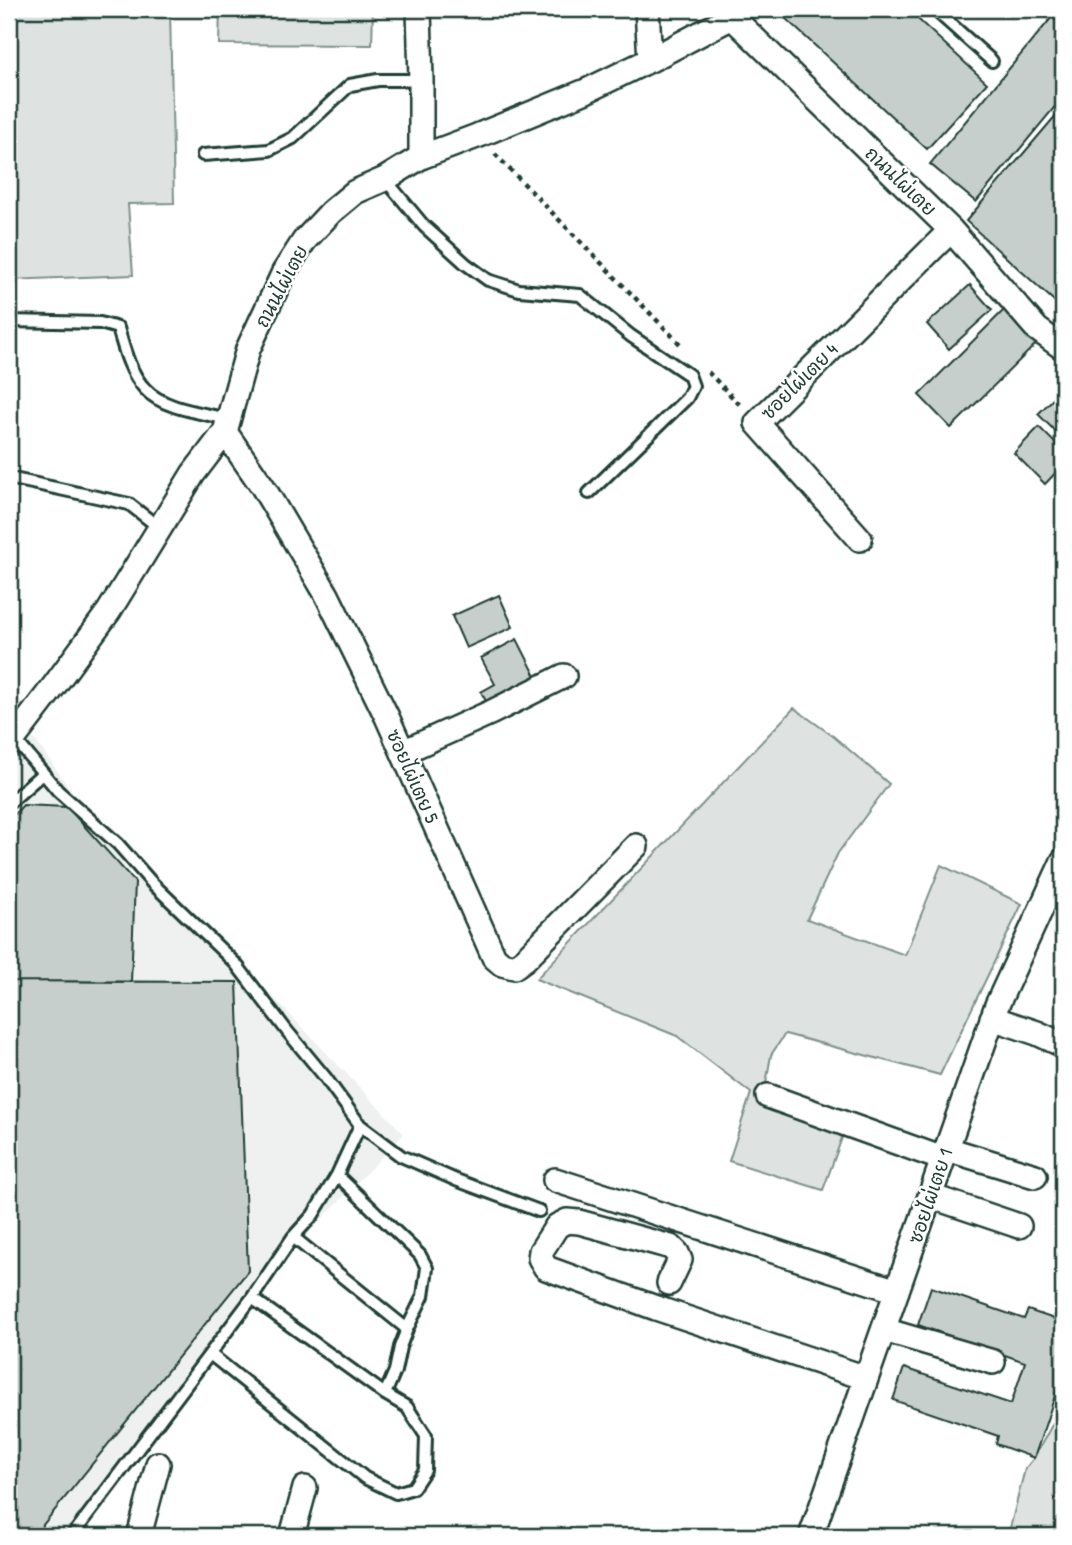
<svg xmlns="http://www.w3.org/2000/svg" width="1072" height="1545" font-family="'Patrick Hand','Playpen Sans Thai',sans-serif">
<rect width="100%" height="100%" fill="#fff"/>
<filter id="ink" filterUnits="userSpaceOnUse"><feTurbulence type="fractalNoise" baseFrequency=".0143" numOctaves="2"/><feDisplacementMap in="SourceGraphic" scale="14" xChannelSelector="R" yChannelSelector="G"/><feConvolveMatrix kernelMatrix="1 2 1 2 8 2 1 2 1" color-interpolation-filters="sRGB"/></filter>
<g filter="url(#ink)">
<path fill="#eef1f0" d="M34,738L135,881L149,867L404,1134L228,1316L210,1354L72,1536H9V764Z"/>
<path fill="#dee3e2" stroke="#7e908b" stroke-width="2" d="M9,9H170L174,203L128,204L133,275L9,280Z
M220,9H373L372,45L219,44Z
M794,708L833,736L889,784L838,853L807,919L905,955L941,865L1022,904L940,1075L785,1034L771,1055L763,1101L844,1132L823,1190L729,1161L751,1093L677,1036L536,979Z
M1053,1423L1063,1424V1536H1008L1025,1469L1034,1458Z"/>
<path fill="#c7cfcc" stroke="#1f3d34" stroke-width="2" d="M794,9H907L987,83L927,149L785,18Z
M1052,17L1063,27V97L976,202L930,164Z
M1063,107V309L966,221Z
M970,285L992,310L949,349L927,324Z
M1007,307L1040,340L951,428L919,395Z
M1063,389V436L1062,438L1038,414Z
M1039,427L1062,450L1059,454L1063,459V465L1045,484L1014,453Z
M499,595L513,627L466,648L452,616Z
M517,639L541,686L492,712L481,692L495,684L481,658Z
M23,805L67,807L135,882L131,982L9,981V820Z
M9,981L237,982L248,1271L34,1536H9Z
M931,1287L1024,1319L1028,1310L1063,1322V1372L1034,1458L996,1444L998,1436L893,1400L904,1368L1011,1404L1025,1362L918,1325Z"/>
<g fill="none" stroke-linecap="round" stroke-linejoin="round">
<defs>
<path id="lane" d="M934,9L992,61
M203,155L269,150L293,138L350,85L378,80H421
M385,179L424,226L466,264L488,280L519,290L580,295L631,336L689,375L693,386L687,398L589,493
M9,321L100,323L118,328C124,349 130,373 145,389C163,409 203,413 228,419
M9,478L129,504L161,529
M14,738L58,791L118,844L152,883L236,964L287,1031L325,1077L360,1125L401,1156L456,1180L539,1211
M9,803L43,773
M293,1237L407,1329
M252,1298L385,1394
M210,1354L365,1478L396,1493L413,1488L425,1470L426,1436L407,1407L385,1394L395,1371L400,1347L407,1329L423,1296L427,1268L420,1255L337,1175
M72,1536L252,1298L293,1237L313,1215L337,1175L360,1125"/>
<path id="street" d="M419,9L421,80V157
M647,9L650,60
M732,17L951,230L1037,329L1063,348
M225,432L263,487L327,595L387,717L494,957L502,964L514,967L525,959L636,846
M860,539L757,423L951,230
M9,745L54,686L109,611L193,474L225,432L248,349L284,272L304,241L331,212L355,192L385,179L421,157L477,136L586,91L650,60L732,17L740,9
M403,752L492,712L564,676
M992,1018L1037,1033L1063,1045
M768,1096L943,1159
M947,1149L1035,1176
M555,1180L897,1291
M930,1196L1019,1226
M669,1283L680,1260L677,1253L671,1247L579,1222L567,1221L557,1226L541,1251L540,1258L546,1268L656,1308L866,1378
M884,1330L993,1362
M139,1536L158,1464
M292,1536L305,1488
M811,1536L997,1005L1063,861"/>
</defs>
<use href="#lane" stroke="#1f3d34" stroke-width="16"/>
<use href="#street" stroke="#1f3d34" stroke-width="28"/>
<path stroke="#1f3d34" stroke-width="4.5" stroke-dasharray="5 5" stroke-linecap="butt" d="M495,154L682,346
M708,372L741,406"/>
<use href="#lane" stroke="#fff" stroke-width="10"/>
<use href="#street" stroke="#fff" stroke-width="23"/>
</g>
</g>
<g text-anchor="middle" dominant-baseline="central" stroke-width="5" stroke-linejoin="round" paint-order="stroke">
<g font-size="19" fill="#1f3d34" stroke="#fff">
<text transform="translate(901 181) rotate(44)">ถนนไผ่เตย</text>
<text transform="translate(281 286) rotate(-62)">ถนนไผ่เตย</text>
<text transform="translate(799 381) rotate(-45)">ซอยไผ่เตย 4</text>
<text transform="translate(413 776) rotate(66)">ซอยไผ่เตย 5</text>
<text transform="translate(930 1196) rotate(-71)">ซอยไผ่เตย 1</text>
</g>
</g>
<rect width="1072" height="1545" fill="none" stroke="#fff" stroke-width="35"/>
<rect x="18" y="18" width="1037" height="1510" fill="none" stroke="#1f3d34" stroke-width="2.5" filter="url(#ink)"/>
</svg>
